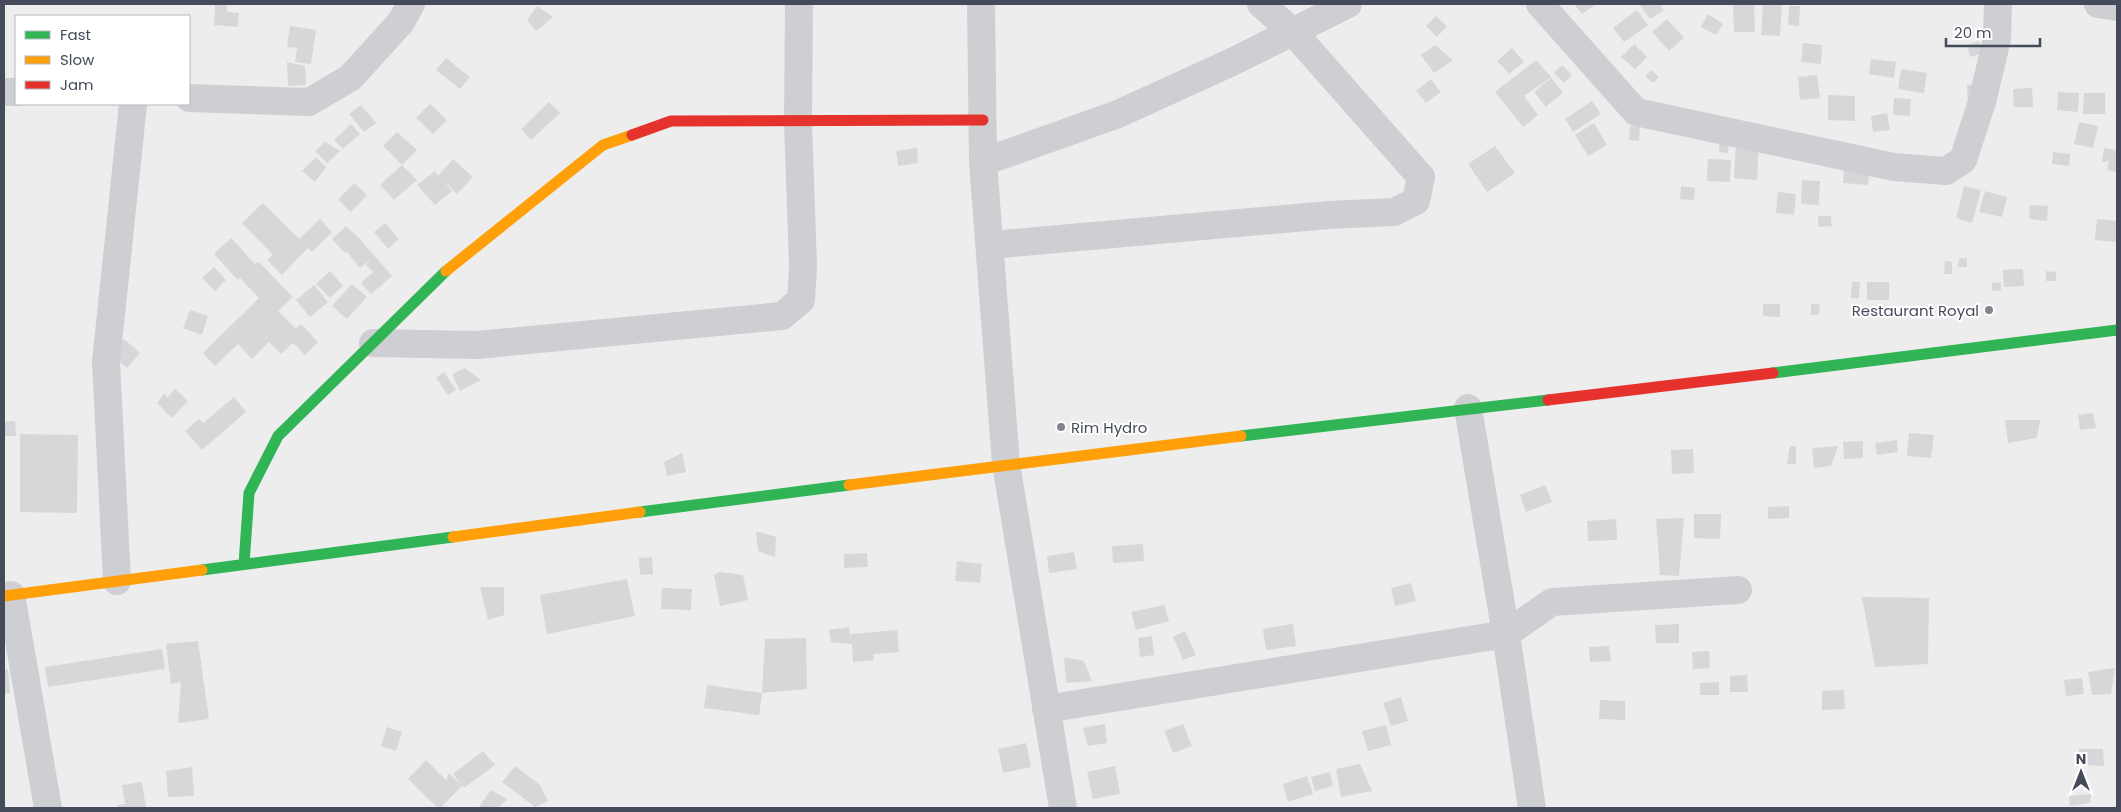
<svg xmlns="http://www.w3.org/2000/svg" width="2121" height="812" font-family="Poppins,sans-serif">
<rect width="100%" height="100%" fill="#eeeded"/>
<path fill="#d7d6d9" d="M215,4H227V12L239,13L238,27L214,25Z
M1574,4H1596L1582,14Z
M1639,4H1659L1664,10L1650,19Z
M1763,4H1782L1780,36L1761,35Z
M1733,5H1754L1755,32H1734Z
M537,6L553,17L536,31L527,20Z
M1789,6H1800L1799,26L1788,25Z
M1637,10L1648,25L1624,42L1613,28Z
M1708,14L1723,24L1716,35L1701,27Z
M1436,16L1447,26L1437,37L1426,26Z
M1667,19L1684,38L1669,51L1652,32Z
M290,26L316,30L311,64L295,62L297,48L287,47Z
M1979,41L1983,53L1970,57L1967,45Z
M1803,43L1822,45L1821,64L1801,62Z
M1634,44L1647,57L1635,69L1621,57Z
M1435,45L1453,60L1434,73L1421,55Z
M1512,48L1524,62L1509,74L1497,61Z
M446,58L470,77L460,89L436,70Z
M1871,59L1896,62L1894,78L1869,74Z
M1536,60L1551,77L1524,96L1538,115L1523,127L1495,92Z
M287,62L305,66L306,85L288,86Z
M1562,65L1572,75L1564,83L1554,73Z
M1901,69L1927,73L1924,93L1898,89Z
M1651,70L1659,77L1653,83L1645,76Z
M1817,75L1820,98L1800,100L1798,77Z
M1551,78L1563,92L1546,107L1534,92Z
M1431,79L1441,92L1426,103L1416,91Z
M1980,84L1968,103L1967,85Z
M2032,88L2033,107H2014L2013,89Z
M2058,92L2079,93L2078,112L2057,110Z
M2084,93H2105V114H2083Z
M1828,95L1855,96V121L1828,120Z
M1894,98L1911,99L1910,116L1893,115Z
M1592,101L1601,114L1573,132L1565,119Z
M549,102L560,113L531,140L521,129Z
M430,104L447,120L433,134L416,118Z
M361,105L376,123L364,132L349,114Z
M1887,113L1890,130L1873,132L1871,116Z
M2079,122L2098,126L2093,148L2074,144Z
M1594,123L1607,145L1588,156L1575,135Z
M351,124L360,134L343,149L334,140Z
M1630,126L1640,127L1639,141L1629,140Z
M397,132L417,150L402,165L383,146Z
M1720,139H1729L1728,153L1719,152Z
M1736,141L1759,143L1757,180L1734,178Z
M325,142L340,151L327,163L315,151Z
M1495,146L1515,173L1487,192L1468,164Z
M917,148L918,163L898,166L896,151Z
M2104,148L2117,150L2116,172L2107,170L2109,161L2102,162Z
M2053,152L2070,154L2069,166L2052,164Z
M316,157L326,167L315,182L302,171Z
M453,159L473,177L457,194L441,178L452,191L435,205L417,185L435,171L438,176Z
M1708,159L1731,160L1730,182L1707,181Z
M402,165L417,180L394,200L380,185Z
M1844,165L1870,167L1868,185L1843,183Z
M1802,180L1820,181L1819,205L1801,204Z
M354,183L367,195L351,212L338,200Z
M1681,186L1695,188L1694,200L1680,199Z
M1964,186L1981,190L1972,223L1956,218Z
M1985,191L2007,197L2002,217L1979,212Z
M1778,192L1796,194L1794,215L1776,213Z
M263,203L299,239L320,219L332,232L312,252L308,248L282,275L267,260L273,255L242,223Z
M2030,205L2048,206L2047,221L2029,219Z
M1818,216H1831L1832,226L1818,227Z
M2097,219L2117,221L2116,242L2095,240Z
M385,223L399,239L388,249L374,232Z
M346,226L359,238L392,276L371,294L361,283L373,272L366,265L372,259L360,268L347,252L345,253L332,239Z
M231,238L255,264L259,262L293,297L278,311L296,329L301,324L318,342L305,355L293,343L281,354L269,342L252,359L238,344L215,366L203,353L259,298L240,278L238,280L214,254Z
M1959,258H1967V267H1958Z
M1945,261L1952,262V274H1944Z
M214,267L226,280L215,291L202,278Z
M2023,269L2024,286L2004,287L2003,270Z
M330,271L343,286L330,298L316,284Z
M2046,271L2056,272V281H2046Z
M1852,282H1860L1859,298H1851Z
M1867,282H1889V300H1867Z
M2001,282V290L1992,291V283Z
M352,284L367,297L347,319L332,306Z
M314,285L328,302L310,317L296,300Z
M1763,304H1780V317L1763,316Z
M1811,304H1820L1819,315H1811Z
M190,310L208,316L202,335L183,328Z
M124,339L140,353L127,368L111,354Z
M465,368L481,380L460,391L452,374Z
M444,372L456,390L448,395L436,378Z
M175,389L188,401L172,418L157,403L165,393L167,398Z
M234,397L246,412L202,450L185,431L199,419L203,423Z
M2093,413L2096,428L2080,430L2078,415Z
M2005,420H2040L2037,438L2008,443Z
M15,421L16,436H4V422Z
M1909,433L1934,435L1931,458L1907,456Z
M20,434L78,435L77,513L20,512Z
M1897,440L1898,452L1877,455L1875,443Z
M1863,441V458L1844,459L1843,442Z
M1790,446H1796V464H1787Z
M1838,446L1831,466L1814,468L1812,448Z
M1693,449L1694,473L1672,474L1671,450Z
M682,453L686,472L667,476L664,462Z
M1545,485L1552,502L1526,512L1520,495Z
M1789,506V518L1768,519V507Z
M1694,514H1721L1720,539L1694,538Z
M1684,518L1679,576L1660,575L1656,519Z
M1616,519L1617,540L1588,541L1587,521Z
M756,531L776,537L775,557L758,551Z
M1143,544L1144,561L1113,563L1112,546Z
M1074,552L1077,569L1049,573L1047,556Z
M867,553L868,567L844,568V554Z
M652,557L653,574L640,575L639,558Z
M957,561L982,564L980,583L955,581Z
M720,572L743,575L748,600L720,606L714,575Z
M627,579L635,616L547,634L540,595Z
M1411,583L1416,601L1395,606L1391,588Z
M480,587H504V615L488,620Z
M662,588L692,589L691,610L661,609Z
M1862,597L1929,598L1928,664L1875,667Z
M1164,605L1169,621L1136,630L1131,612Z
M1293,624L1296,646L1266,650L1263,630L1266,628Z
M1679,624V643H1656L1655,625Z
M849,627L851,640V634L897,630L899,652L873,654L874,660L853,662L852,644L831,642L829,630Z
M1185,631L1196,655L1183,660L1173,637Z
M1152,636L1154,655L1140,657L1138,638Z
M806,638L807,689L762,693L765,639Z
M198,641L209,719L178,723L181,682L171,684L166,644Z
M1609,646L1611,661L1590,662L1589,647Z
M162,649L165,669L48,687L45,667Z
M1709,651L1710,668L1693,669L1692,652Z
M1064,657L1084,661L1092,681L1066,683Z
M2115,668L2111,694L2092,695L2088,672Z
M4,669H8L10,693H4Z
M1747,675L1748,692H1730V676Z
M2082,678L2084,694L2066,696L2064,680Z
M1719,682V695H1700V683Z
M707,685L762,693L759,715L704,708Z
M1844,690L1845,709L1822,710V691Z
M1401,697L1408,721L1391,726L1383,703Z
M1600,700L1625,701V720L1599,719Z
M1105,724L1107,743L1088,746L1083,728Z
M1183,724L1192,746L1173,753L1164,731Z
M1386,725L1391,745L1368,751L1362,731Z
M387,727L402,732L396,751L381,746Z
M1026,743L1031,767L1003,773L998,749Z
M2079,749H2103L2104,766L2079,765Z
M483,751L495,765L464,788L462,786L442,806L445,808H438L408,779L426,760L446,780L449,773L462,786L453,774Z
M1360,764L1372,791L1341,797L1336,769Z
M515,766L540,785L548,801L535,807L502,782Z
M1115,766L1120,794L1093,799L1087,772Z
M192,767L194,796L168,797L166,771Z
M1330,772L1333,786L1315,791L1311,777Z
M1307,776L1313,794L1288,802L1283,784Z
M142,782L146,808H118L117,805L125,804L122,785Z
M491,790L507,799L498,808H481L479,807Z
M2091,794L2090,803L2070,806L2069,796Z"/>
<g fill="none" stroke-linecap="round" stroke-linejoin="round">
<path stroke="#cecfd3" stroke-width="28" d="M981,4L983,162L1006,464L1063,808
M1540,4L1636,112L1894,167L1946,171L1963,160L1982,102L1997,39L1998,4
M2098,4L2117,7
M4,92H16
M189,98L309,102L350,78L401,22L411,4
M983,162L1118,114L1232,62L1348,4
M990,245L1329,215L1394,212L1416,201L1421,177L1293,32L1261,4
M373,343L477,345L782,316L801,300L803,267L798,121L799,4
M1468,408L1506,634L1532,808
M117,581L106,362L133,104
M11,595L48,808
M1046,709L1506,634L1552,602L1738,590"/>
<path stroke="#30b455" stroke-width="11" d="M1773,373L2117,330
M1241,436L1548,400
M640,512L849,485
M244,564L249,493L278,436L446,271
M202,570L453,537"/>
<path stroke="#ff9f0a" stroke-width="11" d="M446,271L603,145L632,135
M849,485L1241,436
M453,537L640,512
M4,596L202,570"/>
<path stroke="#e5322d" stroke-width="11" d="M632,135L671,121L983,120
M1548,400L1773,373"/>
</g>
<g fill="#80848d" stroke="#fff" stroke-width="2">
<circle cx="1989" cy="310" r="5"/>
<circle cx="1061" cy="427" r="5"/>
</g>
<g text-anchor="middle" dominant-baseline="central" stroke-width="4" stroke-linejoin="round" paint-order="stroke">
<g font-size="15" fill="#454b5a" stroke="#fff" text-anchor="end">
<text x="1979" y="310">Restaurant Royal</text>
<text x="1071" y="427" text-anchor="start">Rim Hydro</text>
</g>
</g>
<rect width="2121" height="812" fill="none" stroke="#454b5a" stroke-width="10"/>
<rect x="15" y="15" width="175" height="90" fill="#ffffff" stroke="#b5b7bd"/>
<rect x="25" y="31" width="25" height="8" fill="#30b455" stroke="#b5b7bd"/>
<text x="60" y="40" font-size="15" fill="#454b5a">Fast</text>
<rect x="25" y="56" width="25" height="8" fill="#ff9f0a" stroke="#b5b7bd"/>
<text x="60" y="65" font-size="15" fill="#454b5a">Slow</text>
<rect x="25" y="81" width="25" height="8" fill="#e5322d" stroke="#b5b7bd"/>
<text x="60" y="90" font-size="15" fill="#454b5a">Jam</text>
<g transform="translate(2081 772)" stroke="#ffffff" stroke-width="4" paint-order="stroke">
<path d="M0-4L9 19L0 12L-9 19Z" fill="#454b5a"/>
<text y="-8" font-size="14" font-weight="bold" text-anchor="middle" fill="#454b5a">N</text>
</g>
<path d="M1946 38v8h94v-8" fill="none" stroke="#454b5a" stroke-width="2.5"/>
<text x="1954" y="38" font-size="15" fill="#454b5a" stroke="#ffffff" stroke-width="4" paint-order="stroke">20 m</text>
</svg>
